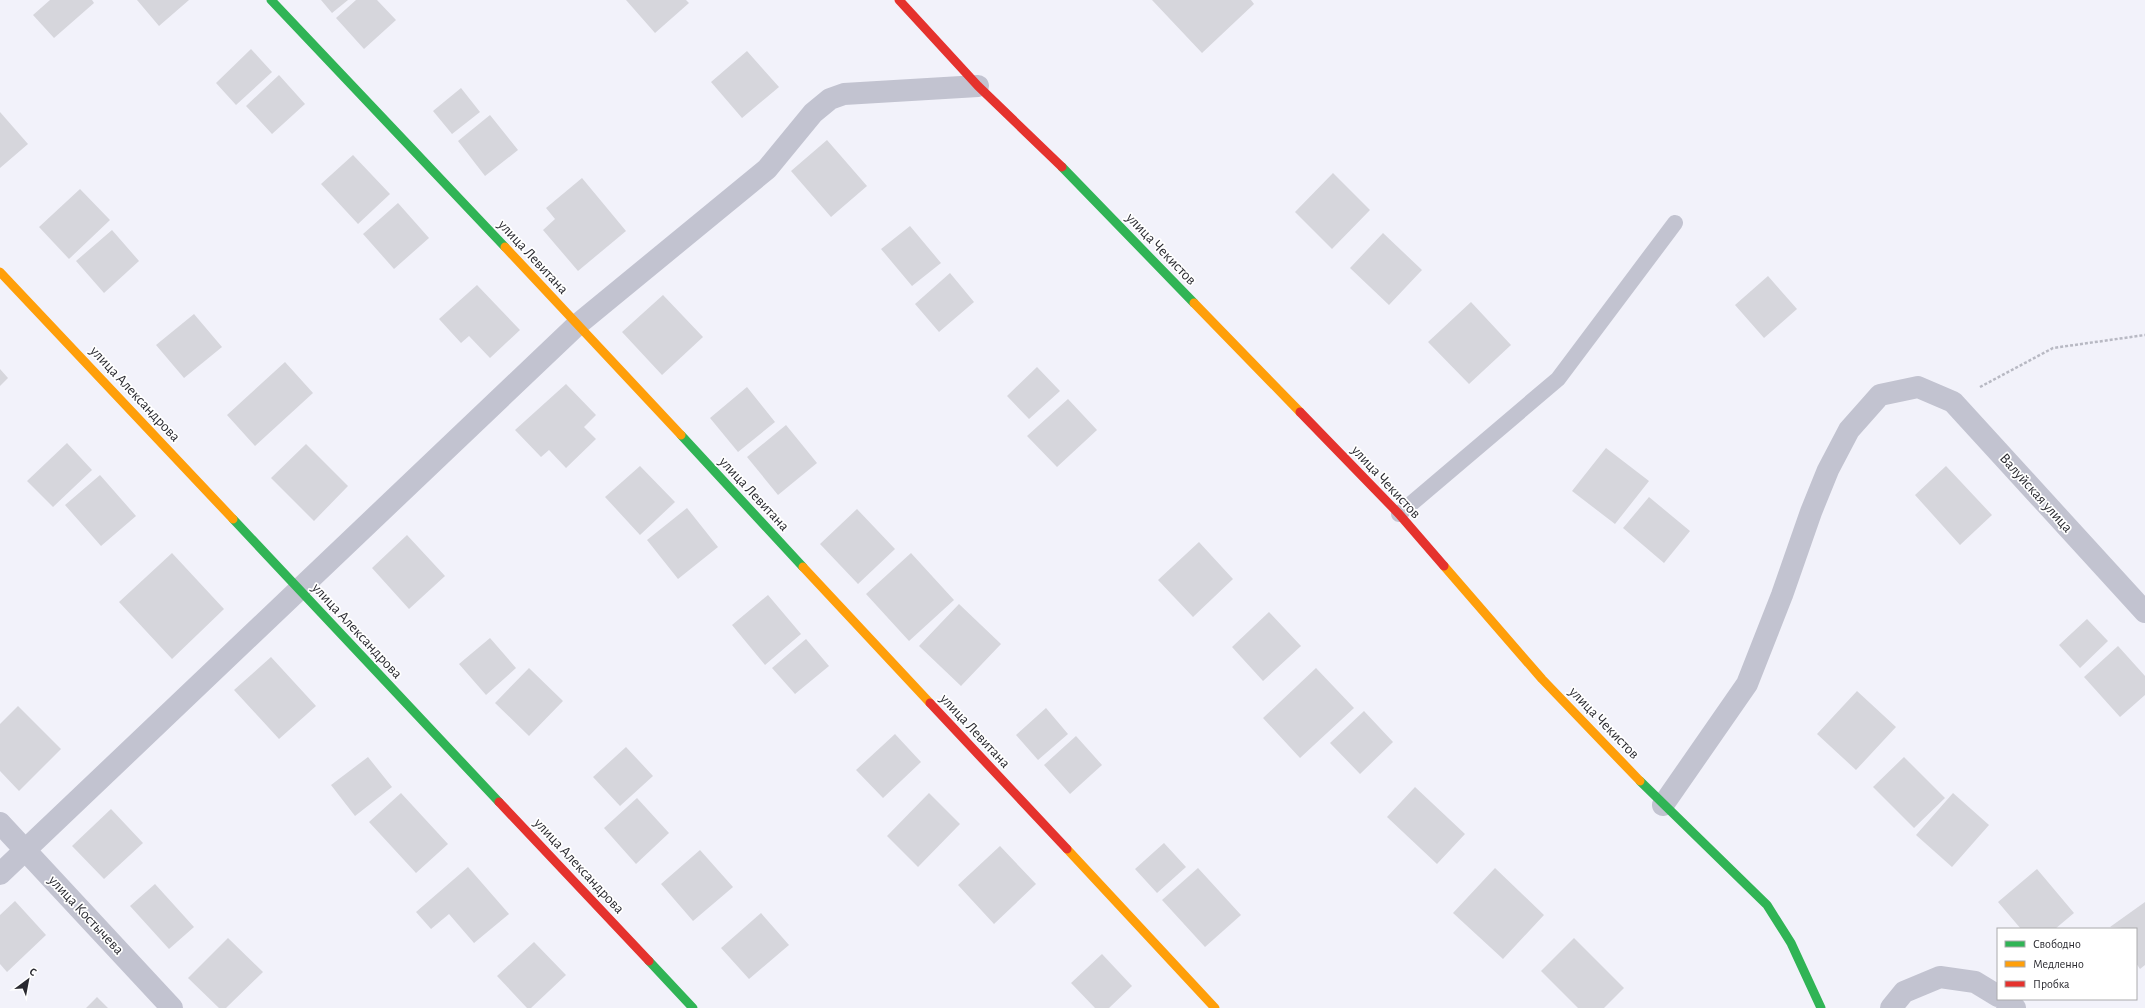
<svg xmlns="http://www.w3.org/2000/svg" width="2145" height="1008" font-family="'Alegreya Sans',sans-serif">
<rect width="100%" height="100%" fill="#f2f2fa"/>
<path fill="#d6d6dc" d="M50,0H92L94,3L54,38L33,15Z
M137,0H189L159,26Z
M321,0H348L332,13Z
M356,0H377L396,20L364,49L336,18Z
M626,0H686L689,3L655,33Z
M1152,0H1251L1254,4L1202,53Z
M251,49L272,72L236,105L216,83Z
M747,51L779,87L742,118L711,82Z
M279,75L305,104L272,134L246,106Z
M461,88L480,112L452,134L433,111Z
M0,112L28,144L0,168Z
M490,115L518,150L485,176L458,141Z
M827,140L867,186L831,217L791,171Z
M353,155L390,194L358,224L321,184Z
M1333,173L1370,210L1332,249L1295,212Z
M582,178L626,231L578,271L543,230L555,219L546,208Z
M80,189L110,220L69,259L39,227Z
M398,203L429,238L394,269L363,234Z
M910,226L941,263L912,286L881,249Z
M112,230L139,261L104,293L76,261Z
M1383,233L1422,270L1389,305L1350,268Z
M950,273L974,302L939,332L915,304Z
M1768,276L1797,309L1764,338L1735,305Z
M477,285L520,330L490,358L469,336L461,343L439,319Z
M663,295L703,337L662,375L622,332Z
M1471,302L1511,345L1469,384L1428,342Z
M194,314L222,347L184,378L156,345Z
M285,362L313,393L255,446L227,415Z
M1037,367L1060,391L1029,419L1007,396Z
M0,369L8,378L0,386Z
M566,384L596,415L584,427L596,439L566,468L549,450L541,457L515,430Z
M747,387L775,422L738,452L710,418Z
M1068,399L1097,430L1057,467L1027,436Z
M786,425L817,463L778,495L747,457Z
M67,443L92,470L53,507L27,481Z
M306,444L348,486L314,521L271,478Z
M1606,448L1649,481L1615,524L1572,491Z
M640,466L675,502L640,535L605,497Z
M1946,466L1992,515L1960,545L1915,495Z
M100,475L136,516L101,546L65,505Z
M1649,497L1690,531L1664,563L1623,528Z
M687,508L718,547L678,579L647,540Z
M857,509L895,549L858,584L820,544Z
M407,535L445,576L409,609L372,568Z
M1199,542L1233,579L1193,617L1158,580Z
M172,553L224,609L172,659L119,602Z
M911,553L954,600L909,641L866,594Z
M768,595L801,634L765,665L732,625Z
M959,604L1001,644L961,686L919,646Z
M1269,612L1301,646L1263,681L1232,647Z
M2087,619L2108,641L2080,668L2059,645Z
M490,638L516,668L486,695L459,664Z
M806,639L829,666L795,694L772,668Z
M2118,646L2145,676V695L2120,717L2084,677Z
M271,657L316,706L279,739L234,690Z
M529,668L563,701L529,736L495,703Z
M1316,668L1354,708L1300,758L1263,718Z
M1857,691L1896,727L1856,770L1817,734Z
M18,706L61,749L19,791L0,771V724Z
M1046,708L1068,734L1038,760L1016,735Z
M1364,711L1393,742L1360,774L1330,743Z
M895,734L921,762L883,798L856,770Z
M1076,736L1102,765L1070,794L1044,765Z
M626,747L653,776L620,806L593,777Z
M368,757L392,787L355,816L331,785Z
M1904,757L1945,798L1914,828L1873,787Z
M1415,787L1465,834L1437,864L1387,817Z
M401,793L448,844L416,873L369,822Z
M929,793L960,824L918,867L887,836Z
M1953,793L1989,825L1952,867L1916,835Z
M637,798L669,833L636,864L604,828Z
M111,809L143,843L104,879L72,846Z
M1164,843L1186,867L1157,893L1135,869Z
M1000,846L1036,884L994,924L958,885Z
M700,850L733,887L693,921L661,884Z
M468,867L509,914L474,943L449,914L431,929L416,912Z
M1198,868L1241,915L1205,947L1162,900Z
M1495,868L1544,915L1503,959L1453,913Z
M2037,869L2074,913L2055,929H2021L1998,902Z
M155,884L194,927L169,949L130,906Z
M15,901L46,935L7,972L0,964V915Z
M2145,902V965L2140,969L2136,963V929L2110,927Z
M761,913L789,945L749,979L721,948Z
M228,938L263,972L226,1008H219L188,978Z
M1574,938L1624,988L1604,1008H1578L1541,971Z
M534,942L566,975L531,1008H527L497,976Z
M1102,954L1132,986L1109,1008H1095L1071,983Z
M97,997L108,1008H86Z"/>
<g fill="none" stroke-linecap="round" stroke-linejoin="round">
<path stroke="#b8b9c3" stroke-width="2.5" stroke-dasharray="3 2" stroke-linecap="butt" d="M1980,387L2053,348L2145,335"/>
<path stroke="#c2c3d0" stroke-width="16" d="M1399,514L1558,379L1675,223"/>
<path stroke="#c2c3d0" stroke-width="22" d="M1663,805L1747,684L1782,595L1811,512L1828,470L1849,430L1880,395L1918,387L1953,402L2145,612
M0,823L172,1008
M0,874L577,325L767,169L813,113L830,99L844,94L978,86
M2003,999L2015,1008
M1891,1008L1904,992L1940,977L1975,982L1998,996"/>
<path stroke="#30b455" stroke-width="9" d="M271,0L505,247
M1062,167L1194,303
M681,435L803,567
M233,519L499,802
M1640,781L1767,905L1791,943L1821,1008
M649,961L693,1008"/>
<path stroke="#ff9f0a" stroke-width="9" d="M505,247L681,435
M0,272L233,519
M1194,303L1300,412
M1444,566L1542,679L1640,781
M803,567L930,703
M1067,849L1215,1008"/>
<path stroke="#e5322d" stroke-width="9" d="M899,0L978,86L1062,167
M1300,412L1399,514L1444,566
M930,703L1067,849
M499,802L649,961"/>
</g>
<g text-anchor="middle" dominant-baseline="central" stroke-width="3.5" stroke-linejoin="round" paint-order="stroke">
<g font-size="15" fill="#2a2a30" stroke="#fff">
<text transform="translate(1161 249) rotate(46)">улица Чекистов</text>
<text transform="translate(533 257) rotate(47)">улица Левитана</text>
<text transform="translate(135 394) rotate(47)">улица Александрова</text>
<text transform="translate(1386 482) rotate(47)">улица Чекистов</text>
<text transform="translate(2036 493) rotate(48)">Валуйская улица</text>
<text transform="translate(754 494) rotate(47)">улица Левитана</text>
<text transform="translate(357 631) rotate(47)">улица Александрова</text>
<text transform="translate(1604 723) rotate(46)">улица Чекистов</text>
<text transform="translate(975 731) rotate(47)">улица Левитана</text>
<text transform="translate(579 866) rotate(47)">улица Александрова</text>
<text transform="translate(86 915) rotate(47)">улица Костычева</text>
</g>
</g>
<rect x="1997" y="928" width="140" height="72" fill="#ffffff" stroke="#aaaaac"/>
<rect x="2005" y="941" width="20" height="6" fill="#30b455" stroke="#aaaaac"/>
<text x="2033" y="948" font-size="12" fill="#2a2a30">Свободно</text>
<rect x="2005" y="961" width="20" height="6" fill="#ff9f0a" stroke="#aaaaac"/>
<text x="2033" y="968" font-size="12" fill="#2a2a30">Медленно</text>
<rect x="2005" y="981" width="20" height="6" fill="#e5322d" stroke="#aaaaac"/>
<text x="2033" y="988" font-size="12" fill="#2a2a30">Пробка</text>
<g transform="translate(28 980) rotate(32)" stroke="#ffffff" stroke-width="3" paint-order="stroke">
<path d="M0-3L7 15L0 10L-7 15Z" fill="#2a2a30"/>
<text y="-6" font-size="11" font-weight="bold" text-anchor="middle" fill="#2a2a30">С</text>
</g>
</svg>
